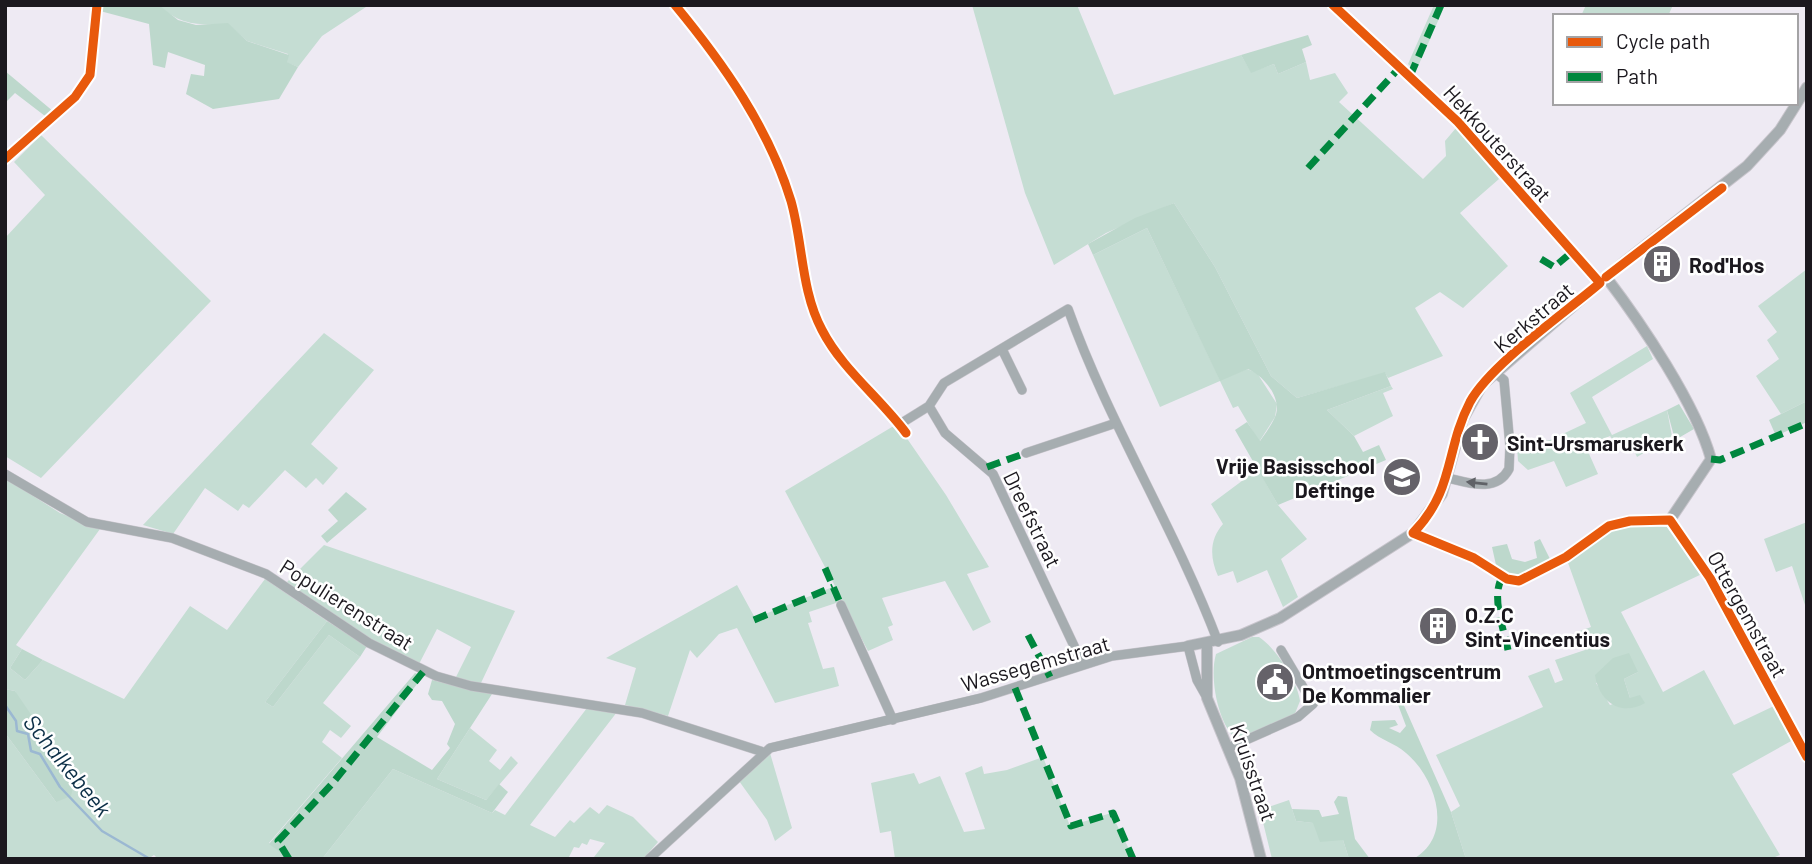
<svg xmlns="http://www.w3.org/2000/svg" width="1812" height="864" font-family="Barlow,sans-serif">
<rect width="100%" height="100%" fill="#eeeaf3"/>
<path fill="#c5ddd3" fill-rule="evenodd" d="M159,5H369L322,36L298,67L286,62L288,54L247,41L228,24C200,25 180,26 159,5Z
M972,5H1077L1114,95L1241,55L1251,72L1274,64L1278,74L1306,62L1310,80L1335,73L1348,93L1339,102L1423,179L1446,156L1445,141L1456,128L1499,179L1460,213L1508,266L1463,308L1440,292L1415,308L1443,356L1388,378L1385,373L1297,398L1271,376L1215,267L1174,203L1106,233L1054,265L1025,193Z
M1434,5H1445L1416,71L1408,64Z
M1586,5H1673L1668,16H1581Z
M41,135L211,301L41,478L5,456V238L45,195L14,162Z
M1147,228L1220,380L1247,369L1257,373L1277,404L1275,417L1259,442L1238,406L1233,408L1220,381L1160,407L1093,255Z
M1807,269V401L1781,414L1756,376L1779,359L1767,340L1777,332L1758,306Z
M324,333L374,370L311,444L338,468L323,485L316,478L306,488L285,470L249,508L243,504L238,511L205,488L173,534L143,525Z
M1647,346L1653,359L1592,397L1612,435L1667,410L1672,436L1637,457L1630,442L1618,447L1610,436L1586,447L1598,474L1566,487L1554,461L1528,470L1518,461L1517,447L1550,440L1586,423L1570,393Z
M1391,386L1393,389L1383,393L1393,416L1354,436L1327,410Z
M897,424L946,495L989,567L967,574L991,622L973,631L945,581L882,598L893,625L888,627L893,640L868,651L842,601L809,612L812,622L808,623L823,669L834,667L839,686L775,703L737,628L719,634L697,658L690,650L668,716L625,705L636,668L606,658L737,585L755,618L835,586L785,491Z
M1258,469L1278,505L1307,539L1281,559L1298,597L1283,607L1267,570L1237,583L1233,571L1218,576C1210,558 1209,540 1223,524L1211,504Z
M5,478L60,513L100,529L16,645L22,649L10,668L25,680L43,660L124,699L190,606L227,630L265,579L327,621L265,702L273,707L329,635L360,657L323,703L351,726L341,738L330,730L322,742L342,758L269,843L289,859H158L154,855L148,859H5V733L56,802L15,691L5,689Z
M1807,522V611L1792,566L1776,572L1764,539Z
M1636,524L1667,527L1702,574L1621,612L1663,692L1704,670L1734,725L1774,706L1793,740L1732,774L1780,855L1770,859H1466L1451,812L1460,806L1436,755L1543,707L1528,676L1549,668L1555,683L1563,680L1555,660L1585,650L1577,632L1591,627L1567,560L1613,528ZM1638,672L1624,679L1630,698L1610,705L1596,683Z
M324,545L515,611L481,683L455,679L471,647L437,629L419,664L350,629L287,582Z
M1252,637H1259C1275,647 1298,682 1300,701L1294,716L1237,740C1218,725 1209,677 1216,654Z
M587,708L617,712L530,825L555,837L570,820L574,823L590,807L599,814L607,805L633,817L658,842L643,859H597L594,857L605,843L590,839L587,845L582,843L579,848L574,847L568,859H322L393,769L492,813L495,810L505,815Z
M470,728L497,750L489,761L500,770L511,756L518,763L486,800L437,779Z
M770,753L792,828L775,841L767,820L739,781Z
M1043,757L1070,826L1111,813L1134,859H895L891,831L880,833L871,783L914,773L919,784L940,776L964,832L985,829L965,773L982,766L984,774L1007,770Z
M1289,800L1296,821L1314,823L1343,840L1349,859H1272L1260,810Z"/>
<path fill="#bdd8cc" d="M101,5H159L178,20L196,25L228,23L247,41L289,55L287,62L298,67L279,99L213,109L186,94L191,74L204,76L205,65L168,52L165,68L153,65L149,24L100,11Z
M1308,35L1312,45L1302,49L1306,62L1278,74L1274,64L1251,73L1241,55Z
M5,71L54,112L21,141L19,138L45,116L15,93L5,103Z
M1174,203L1215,267L1271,376L1297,398L1385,372L1391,386L1327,410L1354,436L1363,452L1379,445L1386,460L1278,505L1235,430L1247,422L1260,441C1265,434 1271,426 1275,417C1283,399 1264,376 1248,369L1220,381L1147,228L1093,255L1088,244L1135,218Z
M1807,401V422L1776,436L1769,420Z
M1679,404L1694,429L1675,440L1667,410Z
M346,492L367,509L327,543L321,536L338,521L328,510Z
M1540,539L1551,561L1522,576L1511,577L1496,565L1492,547L1507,544L1512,559L1525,562L1537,558L1534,542Z
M327,621L367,646L360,657L329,635L273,707L265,702Z
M22,649L43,660L25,680L10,668Z
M1629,653L1638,672L1624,679L1630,698L1640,695L1645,703C1621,717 1599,702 1595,675L1613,658Z
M415,673L423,676L377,737L432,770L450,748L447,744L455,724L442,701L432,700L428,694L432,680L492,694L437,779L486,800L499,784L508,792L492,813L393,769L322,859H289L269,844Z
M5,689L15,691L71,773L74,783L71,796L56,802L5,733Z
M1398,692L1451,812L1466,859H1413C1455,836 1436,778 1406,753C1395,743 1380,740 1370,730L1372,721L1395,720L1398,725L1389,728L1400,733L1406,726L1394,694Z
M1338,796L1347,797L1355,839L1370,859H1349L1343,840L1320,842L1313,823L1296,821L1292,809L1319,810L1322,817L1339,814L1334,802Z"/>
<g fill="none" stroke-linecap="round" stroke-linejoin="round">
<path stroke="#9bb8d2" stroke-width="2.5" d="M5,705L16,721L17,731L28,734L31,751L40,754L60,787L102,831L150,859"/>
<defs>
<path id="minor" d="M1333,5L1458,122L1600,283
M5,159L75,97L90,75L97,5
M1002,349L1022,390
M929,406L945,433L993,474L1083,665
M900,424L929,406L944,383L1068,309C1109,424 1175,528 1218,642
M1026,453L1116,423
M5,474L87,522L172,538L266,574L369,643L436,676L471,686L642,713L763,752
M1448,478C1469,483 1496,493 1509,469L1510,446L1504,380L1494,372
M1413,533L1474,558L1507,579L1519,581L1566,557L1609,526L1630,521L1670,520
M841,605L893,720
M1228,748L1298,717L1313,704L1281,650
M649,859L770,748L981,698L1112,656L1188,646L1197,680L1206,696"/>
<path id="tertiary" d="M1606,277C1641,323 1696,404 1711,459L1670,520L1710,578L1807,757
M1207,644V698L1240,778L1261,859
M1188,646L1241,635L1280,618L1413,533L1442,494L1463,419L1482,385L1623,263L1747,166L1780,130L1807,87"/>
</defs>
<use href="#minor" stroke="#c8c5cc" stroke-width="10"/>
<use href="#tertiary" stroke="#c8c5cc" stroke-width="12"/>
<use href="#minor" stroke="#a6adb0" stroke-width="9"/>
<use href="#tertiary" stroke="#a6adb0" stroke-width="10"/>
<path stroke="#00873e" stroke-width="7" stroke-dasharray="14 7" stroke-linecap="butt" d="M1410,76L1441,5
M1308,168L1400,67
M1541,259L1554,267L1572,252
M1711,459L1720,460L1807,423
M987,467L1026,453
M825,568L841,605
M1503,576C1490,595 1504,629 1508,650
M754,620L833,587
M1028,635L1050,677
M1015,688L1071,826L1113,813L1133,859
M289,859L278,841L331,785L423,672"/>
<defs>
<path id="cycleway" d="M675,5C723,63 769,128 791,201C803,243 801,291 822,330C842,369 880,398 906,433
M1333,5L1458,122L1600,283C1565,313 1491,364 1470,402C1445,450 1455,490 1413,533L1474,558L1507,579L1519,581L1566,557L1609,526L1630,521L1670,520L1710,578L1807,757
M5,159L75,97L90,75L97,5
M1606,277L1722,188"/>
</defs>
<use href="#cycleway" stroke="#fff" stroke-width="13"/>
<use href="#cycleway" stroke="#e8590c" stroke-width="9"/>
</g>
<defs><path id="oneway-solid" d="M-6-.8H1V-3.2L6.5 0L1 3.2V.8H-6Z" transform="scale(1.75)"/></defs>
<use fill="#606267" href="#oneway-solid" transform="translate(1477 483) rotate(-174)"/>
<defs>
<symbol id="building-disc" viewBox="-11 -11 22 22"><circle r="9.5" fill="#656269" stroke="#fff"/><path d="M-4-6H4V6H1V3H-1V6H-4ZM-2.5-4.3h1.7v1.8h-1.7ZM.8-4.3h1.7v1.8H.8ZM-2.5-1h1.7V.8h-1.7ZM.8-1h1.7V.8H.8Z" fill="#fff"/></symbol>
<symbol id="church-disc" viewBox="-11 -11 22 22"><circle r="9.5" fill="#656269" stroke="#fff"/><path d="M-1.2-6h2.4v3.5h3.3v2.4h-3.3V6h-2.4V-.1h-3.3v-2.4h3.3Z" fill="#fff"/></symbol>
<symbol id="school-disc" viewBox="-11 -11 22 22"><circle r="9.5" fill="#656269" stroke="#fff"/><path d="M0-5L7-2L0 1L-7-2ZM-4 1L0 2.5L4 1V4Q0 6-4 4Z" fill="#fff"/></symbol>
<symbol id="civic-disc" viewBox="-11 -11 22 22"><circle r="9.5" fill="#656269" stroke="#fff"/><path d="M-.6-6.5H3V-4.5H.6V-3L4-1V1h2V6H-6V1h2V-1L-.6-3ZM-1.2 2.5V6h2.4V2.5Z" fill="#fff"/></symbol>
</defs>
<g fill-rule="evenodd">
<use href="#building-disc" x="1640" y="242" width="44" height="44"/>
<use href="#church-disc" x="1458" y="420" width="44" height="44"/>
<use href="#school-disc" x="1380" y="455" width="44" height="44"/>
<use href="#building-disc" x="1416" y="604" width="44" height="44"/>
<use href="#civic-disc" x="1253" y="660" width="44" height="44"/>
</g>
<g text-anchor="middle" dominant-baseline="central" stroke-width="5" stroke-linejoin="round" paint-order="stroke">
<g font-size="21" fill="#1b181e" stroke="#fff">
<text transform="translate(1498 143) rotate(48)">Hekkouterstraat</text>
<text transform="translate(1533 317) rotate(-40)">Kerkstraat</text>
<text transform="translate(1033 519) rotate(64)">Dreefstraat</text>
<text transform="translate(347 604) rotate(32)">Populierenstraat</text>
<text transform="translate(1748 614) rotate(61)">Ottergemstraat</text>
<text transform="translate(1035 663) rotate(-16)">Wassegemstraat</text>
<text transform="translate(1254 772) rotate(71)">Kruisstraat</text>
</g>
<g font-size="21" font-weight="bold" fill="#1b181e" stroke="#fff" text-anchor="start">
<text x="1689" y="264">Rod'Hos</text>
<text x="1507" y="442">Sint-Ursmaruskerk</text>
<text x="1375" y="465" text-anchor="end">Vrije Basisschool<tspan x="1375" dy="24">Deftinge</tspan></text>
<text x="1465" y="614">O.Z.C<tspan x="1465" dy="24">Sint-Vincentius</tspan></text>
<text x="1302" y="670">Ontmoetingscentrum<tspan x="1302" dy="24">De Kommalier</tspan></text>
</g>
<g font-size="23" font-style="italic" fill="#0c2f47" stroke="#fff">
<text transform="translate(68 765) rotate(51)">Schalkebeek</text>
</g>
</g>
<rect width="1812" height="864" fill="none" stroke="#1b181e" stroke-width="14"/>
<rect x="1553" y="14" width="245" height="91" fill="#ffffff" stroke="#a4a3a5" stroke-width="2"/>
<rect x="1567" y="37" width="35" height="10" fill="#e8590c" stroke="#a4a3a5" stroke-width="2"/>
<text x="1616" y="49" font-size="21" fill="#1b181e">Cycle path</text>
<rect x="1567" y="72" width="35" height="10" fill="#00873e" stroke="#a4a3a5" stroke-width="2"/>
<text x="1616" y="84" font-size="21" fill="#1b181e">Path</text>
</svg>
